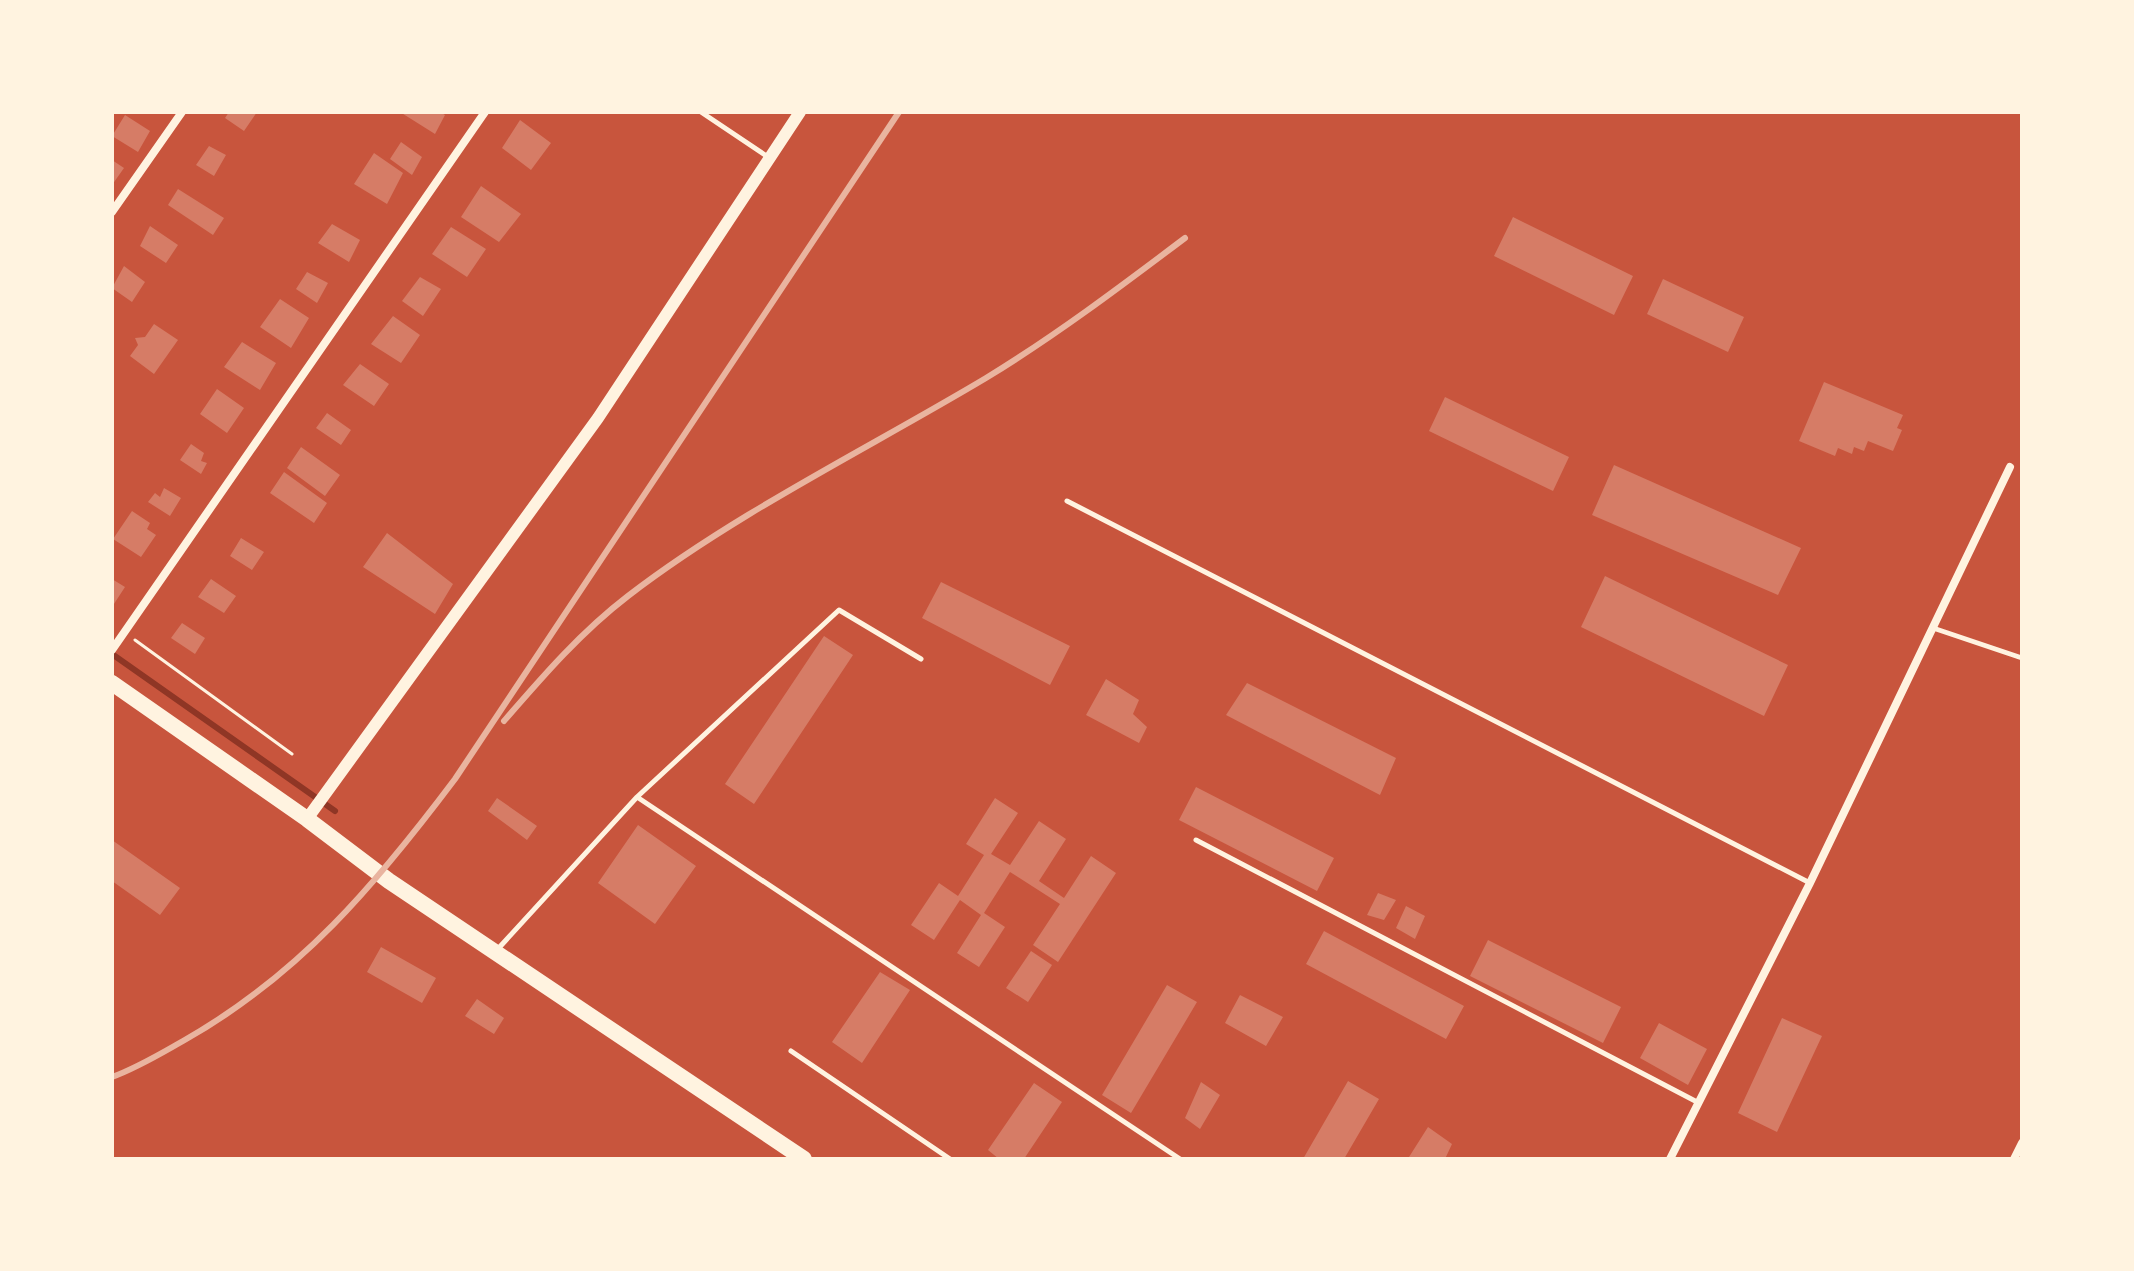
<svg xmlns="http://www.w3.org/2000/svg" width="2134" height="1271" font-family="'Source Sans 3',sans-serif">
<rect width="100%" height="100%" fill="#c8553d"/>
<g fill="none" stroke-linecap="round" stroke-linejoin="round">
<path stroke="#8f3625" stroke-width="6" d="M112,654L335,811"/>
</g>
<path fill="#d67c66" d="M229,112H257L244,131L225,118Z
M400,112H440L445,115L435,134Z
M125,115L150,131L138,152L112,136Z
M520,120L551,143L531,170L502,148Z
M401,142L422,157L412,175L390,159Z
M209,146L226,155L214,176L196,165Z
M374,153L403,173L387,204L354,184Z
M112,160L124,168L112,185Z
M481,186L521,214L499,242L461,217Z
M178,189L224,218L213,235L168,205Z
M1513,217L1633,276L1614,315L1494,256Z
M332,224L360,240L349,262L318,243Z
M150,226L178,245L166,263L140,246Z
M451,227L486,249L467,277L432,254Z
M124,266L145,282L132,302L112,288Z
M307,272L328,283L317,303L296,289Z
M420,277L441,289L423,316L402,301Z
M1663,279L1744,317L1728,352L1647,314Z
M280,299L309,318L291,348L260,327Z
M393,316L420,335L401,363L371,344Z
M154,324L178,340L154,374L130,356L138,345L135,338L145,337Z
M242,342L276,363L260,390L224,367Z
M360,364L389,384L374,406L343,385Z
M1824,382L1903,415L1897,428L1902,430L1893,451L1868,441L1864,451L1854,447L1852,454L1838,448L1835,456L1799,441Z
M217,389L244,408L227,433L200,414Z
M1445,397L1569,457L1553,491L1429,431Z
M327,413L351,430L341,445L316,428Z
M191,444L204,453L201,461L207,463L201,474L180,460Z
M301,447L340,475L325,496L287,468Z
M1614,465L1801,548L1778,595L1592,515Z
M284,472L327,503L314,523L270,493Z
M164,488L181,498L170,516L148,502L155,493L160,497Z
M132,511L150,523L147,529L156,535L141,557L113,539Z
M387,533L453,584L435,614L363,567Z
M241,538L264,552L252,570L230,556Z
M1605,576L1788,665L1764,716L1581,627Z
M112,579L125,587L112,607Z
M211,579L236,596L224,613L198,597Z
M941,582L1070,646L1050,685L922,618Z
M182,623L205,638L195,654L171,638Z
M824,636L853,655L754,804L725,784Z
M1106,679L1139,700L1133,714L1147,727L1139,743L1086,715Z
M1247,683L1396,758L1380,795L1226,715Z
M1196,787L1334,858L1317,891L1179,820Z
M497,798L537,826L527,840L488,811Z
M995,798L1018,813L991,854L1010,865L1039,821L1066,839L1039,881L1064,898L1091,856L1116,873L1058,962L1033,945L1060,904L1010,872L984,913L1005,927L979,967L957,953L981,915L960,900L934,940L911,925L939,883L958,896L984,855L966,844Z
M638,825L696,866L655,924L598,883Z
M112,840L180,888L160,915L112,881Z
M1378,893L1396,900L1384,920L1367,915Z
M1406,906L1425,916L1415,939L1396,928Z
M1324,931L1464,1006L1446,1039L1306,964Z
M1488,940L1621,1007L1603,1043L1470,976Z
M381,947L436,978L422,1003L367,972Z
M1031,951L1052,965L1028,1002L1006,988Z
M880,972L910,990L862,1063L832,1042Z
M1167,985L1197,1002L1131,1113L1102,1095Z
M1240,995L1283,1017L1266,1046L1225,1023Z
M477,999L504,1018L494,1034L465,1016Z
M1782,1018L1822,1036L1777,1132L1738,1113Z
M1659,1023L1707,1049L1688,1085L1640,1058Z
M1348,1081L1379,1099L1344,1159H1303Z
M1201,1082L1220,1095L1200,1129L1185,1118Z
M1034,1083L1062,1102L1024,1159H999L988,1150Z
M1428,1127L1452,1144L1445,1159L1409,1157Z"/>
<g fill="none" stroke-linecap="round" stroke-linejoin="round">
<path stroke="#fff3e0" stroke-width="3" d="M135,640L292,754"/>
<path stroke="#fff3e0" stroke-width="5" d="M701,112L768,157
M1067,501L1810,883
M1933,628L2022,658
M637,797L839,610L921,659
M1196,840L1699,1103
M496,951L637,797L1180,1159
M791,1051L950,1159"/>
<path stroke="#fff3e0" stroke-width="8" d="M112,212L182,112
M112,650L485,112
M1670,1159L1810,883L2010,467
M2014,1159L2022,1143"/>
<path stroke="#fff3e0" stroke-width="12" d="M307,819L598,418L800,112"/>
<path stroke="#fff3e0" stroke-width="16" d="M112,683L307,819L389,881L804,1159"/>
<path stroke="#e9b49f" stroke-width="6" d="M504,721C543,676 581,632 628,596C736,513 869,448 986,378C1055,336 1120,287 1185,238
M112,1077C137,1068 160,1054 183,1041C300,975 376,884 455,779L899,112"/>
</g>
<rect width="2134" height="1271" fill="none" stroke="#fff3e0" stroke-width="228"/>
</svg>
